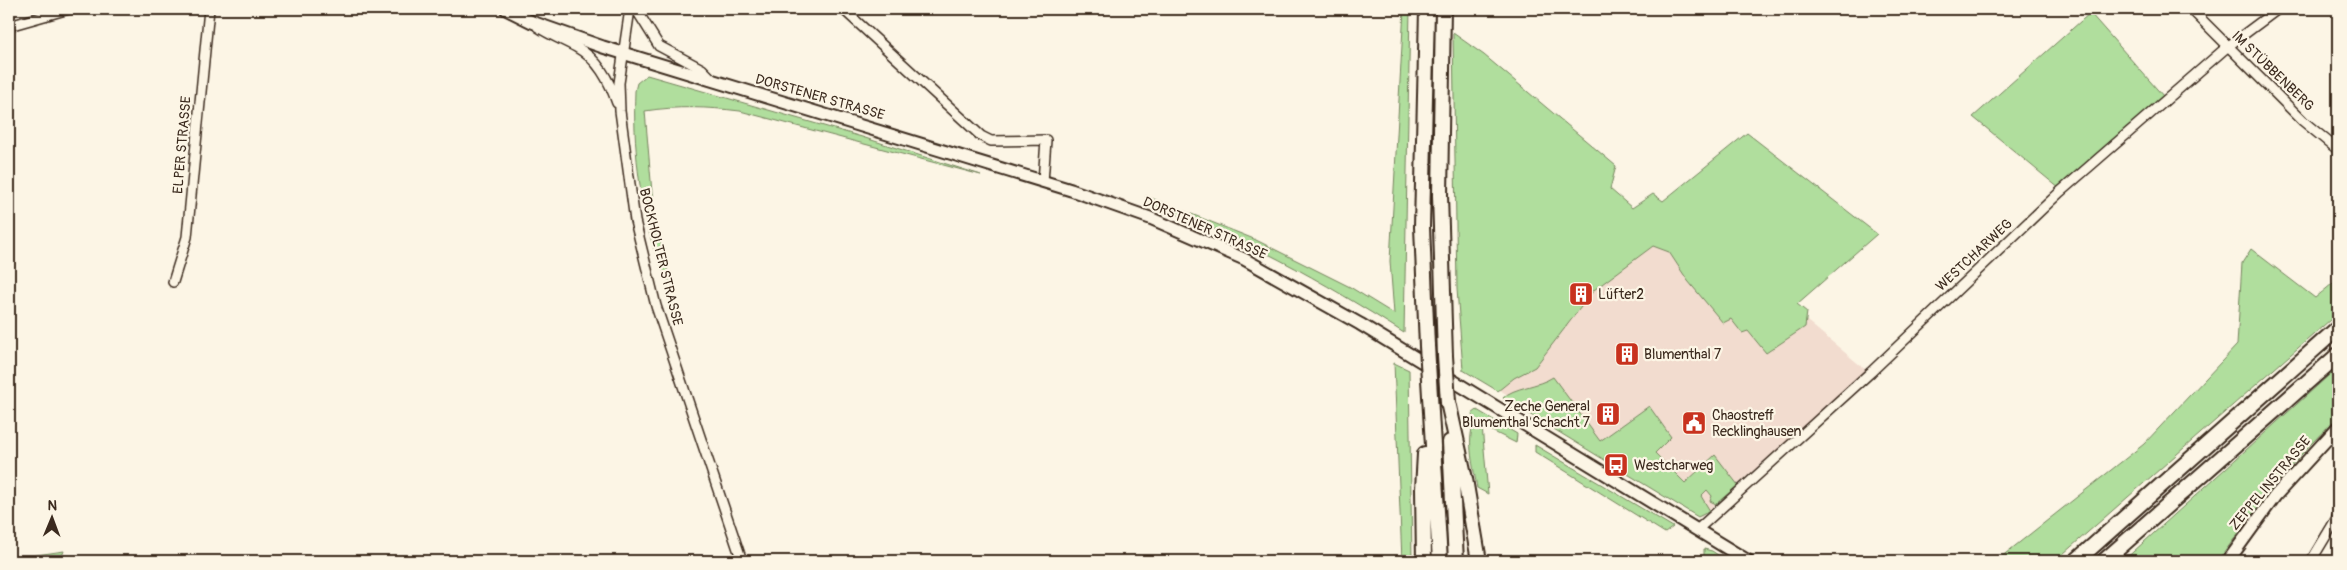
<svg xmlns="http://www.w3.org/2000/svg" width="2347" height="570" font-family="Pangolin,sans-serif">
<rect width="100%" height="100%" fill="#fcf5e5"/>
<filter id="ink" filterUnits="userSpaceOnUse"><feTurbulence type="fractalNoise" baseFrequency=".02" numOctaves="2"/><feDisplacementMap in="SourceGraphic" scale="10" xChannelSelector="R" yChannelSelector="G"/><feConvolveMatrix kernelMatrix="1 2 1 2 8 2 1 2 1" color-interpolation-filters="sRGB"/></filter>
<g filter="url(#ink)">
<path fill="#f2dccf" d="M1663,201L1867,371L1701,517L1476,375Z"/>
<path fill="#b0de9d" stroke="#76845e" d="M1404,9H1410L1404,333C1327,284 1234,229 1146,205V196L1254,239L1350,287L1394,314L1390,261Z
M2090,13L2164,97L2060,189L1973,117Z
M1453,33L1484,55L1616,166L1610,189L1632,208L1653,194L1663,201L1747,133L1877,234L1797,304L1807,312L1805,327L1766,353L1748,331L1742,333L1731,319L1723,323L1688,281L1669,252L1653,246L1594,290L1535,367L1514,378L1498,391L1463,370L1457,289Z
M647,75L862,137L981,175L740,111C707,107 677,106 645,111L654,216L673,292C667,278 659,263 654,249C639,199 633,143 635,91L637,83Z
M2251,249L2315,298L2338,279V313L2055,561H1996L2144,444L2237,345L2242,263Z
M1394,363L1409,370L1412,561H1402Z
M2338,367V417C2292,460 2255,510 2218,561H2123Z
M1553,377L1600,441L1649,406L1671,437L1655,453L1685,483L1715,455L1738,485L1716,504L1710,501L1712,496L1707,490L1701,496L1710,511L1698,517L1503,398C1513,387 1538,387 1553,377Z
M1477,410L1517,434L1516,443L1482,426L1488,494L1477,488C1474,469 1466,441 1474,423L1481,425L1475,421L1472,414Z
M1535,445L1673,527L1665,533L1535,452Z
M1704,549L1712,551L1727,561H1710L1704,557Z
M64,551L60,561H9V559Z"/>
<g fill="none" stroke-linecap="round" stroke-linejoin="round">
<defs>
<path id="minor" d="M630,9L619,83L620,111L635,221L656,306L742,561
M636,9L659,46L702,69L714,81
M843,9L981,136L991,141L1046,140L1043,182
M2191,9L2303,121L2338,150
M9,26L69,9
M538,27C550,35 563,40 576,47C598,59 609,80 617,103
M173,282L187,237L209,9
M1697,530L1871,372L2060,192L2227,47L2278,9
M2311,561L2338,516"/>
<path id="major" d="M506,9L532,22L603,47L1071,190L1150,218L1244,259L1360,324L1748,561
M2228,561L2275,496L2338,427"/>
<path id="highway" d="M1427,9L1422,227L1427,346
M1443,9L1440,195L1445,356
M1430,396L1440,561
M1448,402L1465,479L1479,561
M1450,442L1456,561
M1424,561L1423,489L1425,454
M2076,561L2338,328
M2104,561L2338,355"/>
</defs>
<use href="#minor" stroke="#3b2a1e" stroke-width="12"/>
<use href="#major" stroke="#3b2a1e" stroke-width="15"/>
<use href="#highway" stroke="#3b2a1e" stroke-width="18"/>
<use href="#minor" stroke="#fcf5e5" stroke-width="9"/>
<use href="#major" stroke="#fcf5e5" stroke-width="11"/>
<use href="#highway" stroke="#fcf5e5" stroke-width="14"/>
<defs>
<path id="highway-bridge" d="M1427,346L1430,396
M1445,356L1448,402"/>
</defs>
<use href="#highway-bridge" stroke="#3b2a1e" stroke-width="18" stroke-linecap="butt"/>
<use href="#highway-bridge" stroke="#fcf5e5" stroke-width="14"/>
</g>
</g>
<defs>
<symbol id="building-square" viewBox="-11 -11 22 22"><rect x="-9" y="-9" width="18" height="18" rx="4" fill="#c8321e" stroke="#fcf5e5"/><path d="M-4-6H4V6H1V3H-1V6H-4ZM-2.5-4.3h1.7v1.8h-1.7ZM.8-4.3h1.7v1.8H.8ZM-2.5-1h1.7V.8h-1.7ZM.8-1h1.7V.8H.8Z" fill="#fff"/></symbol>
<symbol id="civic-square" viewBox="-11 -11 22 22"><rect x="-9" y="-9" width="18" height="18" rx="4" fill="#c8321e" stroke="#fcf5e5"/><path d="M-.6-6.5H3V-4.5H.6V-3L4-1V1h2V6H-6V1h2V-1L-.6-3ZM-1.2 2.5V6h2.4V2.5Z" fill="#fff"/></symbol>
<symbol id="bus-square" viewBox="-11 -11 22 22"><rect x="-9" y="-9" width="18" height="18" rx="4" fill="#c8321e" stroke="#fcf5e5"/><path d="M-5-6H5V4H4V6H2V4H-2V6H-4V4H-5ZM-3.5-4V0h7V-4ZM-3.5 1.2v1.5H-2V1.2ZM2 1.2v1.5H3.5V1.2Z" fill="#fff"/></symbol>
</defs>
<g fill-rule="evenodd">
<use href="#building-square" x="1567" y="280" width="28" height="28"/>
<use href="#building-square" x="1613" y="340" width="28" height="28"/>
<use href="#building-square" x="1594" y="400" width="28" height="28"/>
<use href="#civic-square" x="1680" y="409" width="28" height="28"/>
<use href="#bus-square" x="1602" y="451" width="28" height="28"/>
</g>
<g text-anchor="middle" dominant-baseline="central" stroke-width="4.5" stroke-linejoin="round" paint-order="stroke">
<g font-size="14" fill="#3b2a1e" stroke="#fcf5e5">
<text transform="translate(2273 71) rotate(44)">IM STÜBBENBERG</text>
<text transform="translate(820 97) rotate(16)">DORSTENER STRASSE</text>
<text transform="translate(182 145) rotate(-85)">ELPER STRASSE</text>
<text transform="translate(1205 228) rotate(24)">DORSTENER STRASSE</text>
<text transform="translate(1974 255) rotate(-43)">WESTCHARWEG</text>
<text transform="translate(661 257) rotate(76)">BOCKHOLTER STRASSE</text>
<text transform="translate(2270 483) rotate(-50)">ZEPPELINSTRASSE</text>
</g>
<g font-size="14" fill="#3b2a1e" stroke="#fcf5e5" text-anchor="start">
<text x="1598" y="294">Lüfter2</text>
<text x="1644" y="354">Blumenthal 7</text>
<text x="1590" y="406" text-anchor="end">Zeche General<tspan x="1590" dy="16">Blumenthal Schacht 7</tspan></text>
<text x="1712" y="415">Chaostreff<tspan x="1712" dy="16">Recklinghausen</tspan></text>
<text x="1634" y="465">Westcharweg</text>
</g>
</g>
<rect width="2347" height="570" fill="none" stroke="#fcf5e5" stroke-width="30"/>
<rect x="15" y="15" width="2317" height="540" fill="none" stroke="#3b2a1e" stroke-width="2" filter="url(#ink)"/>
<g transform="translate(52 518) rotate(1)" stroke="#fcf5e5" stroke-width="4" paint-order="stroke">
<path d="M0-4L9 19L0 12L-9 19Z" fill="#3b2a1e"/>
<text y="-8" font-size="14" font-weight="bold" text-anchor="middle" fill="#3b2a1e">N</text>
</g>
</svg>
